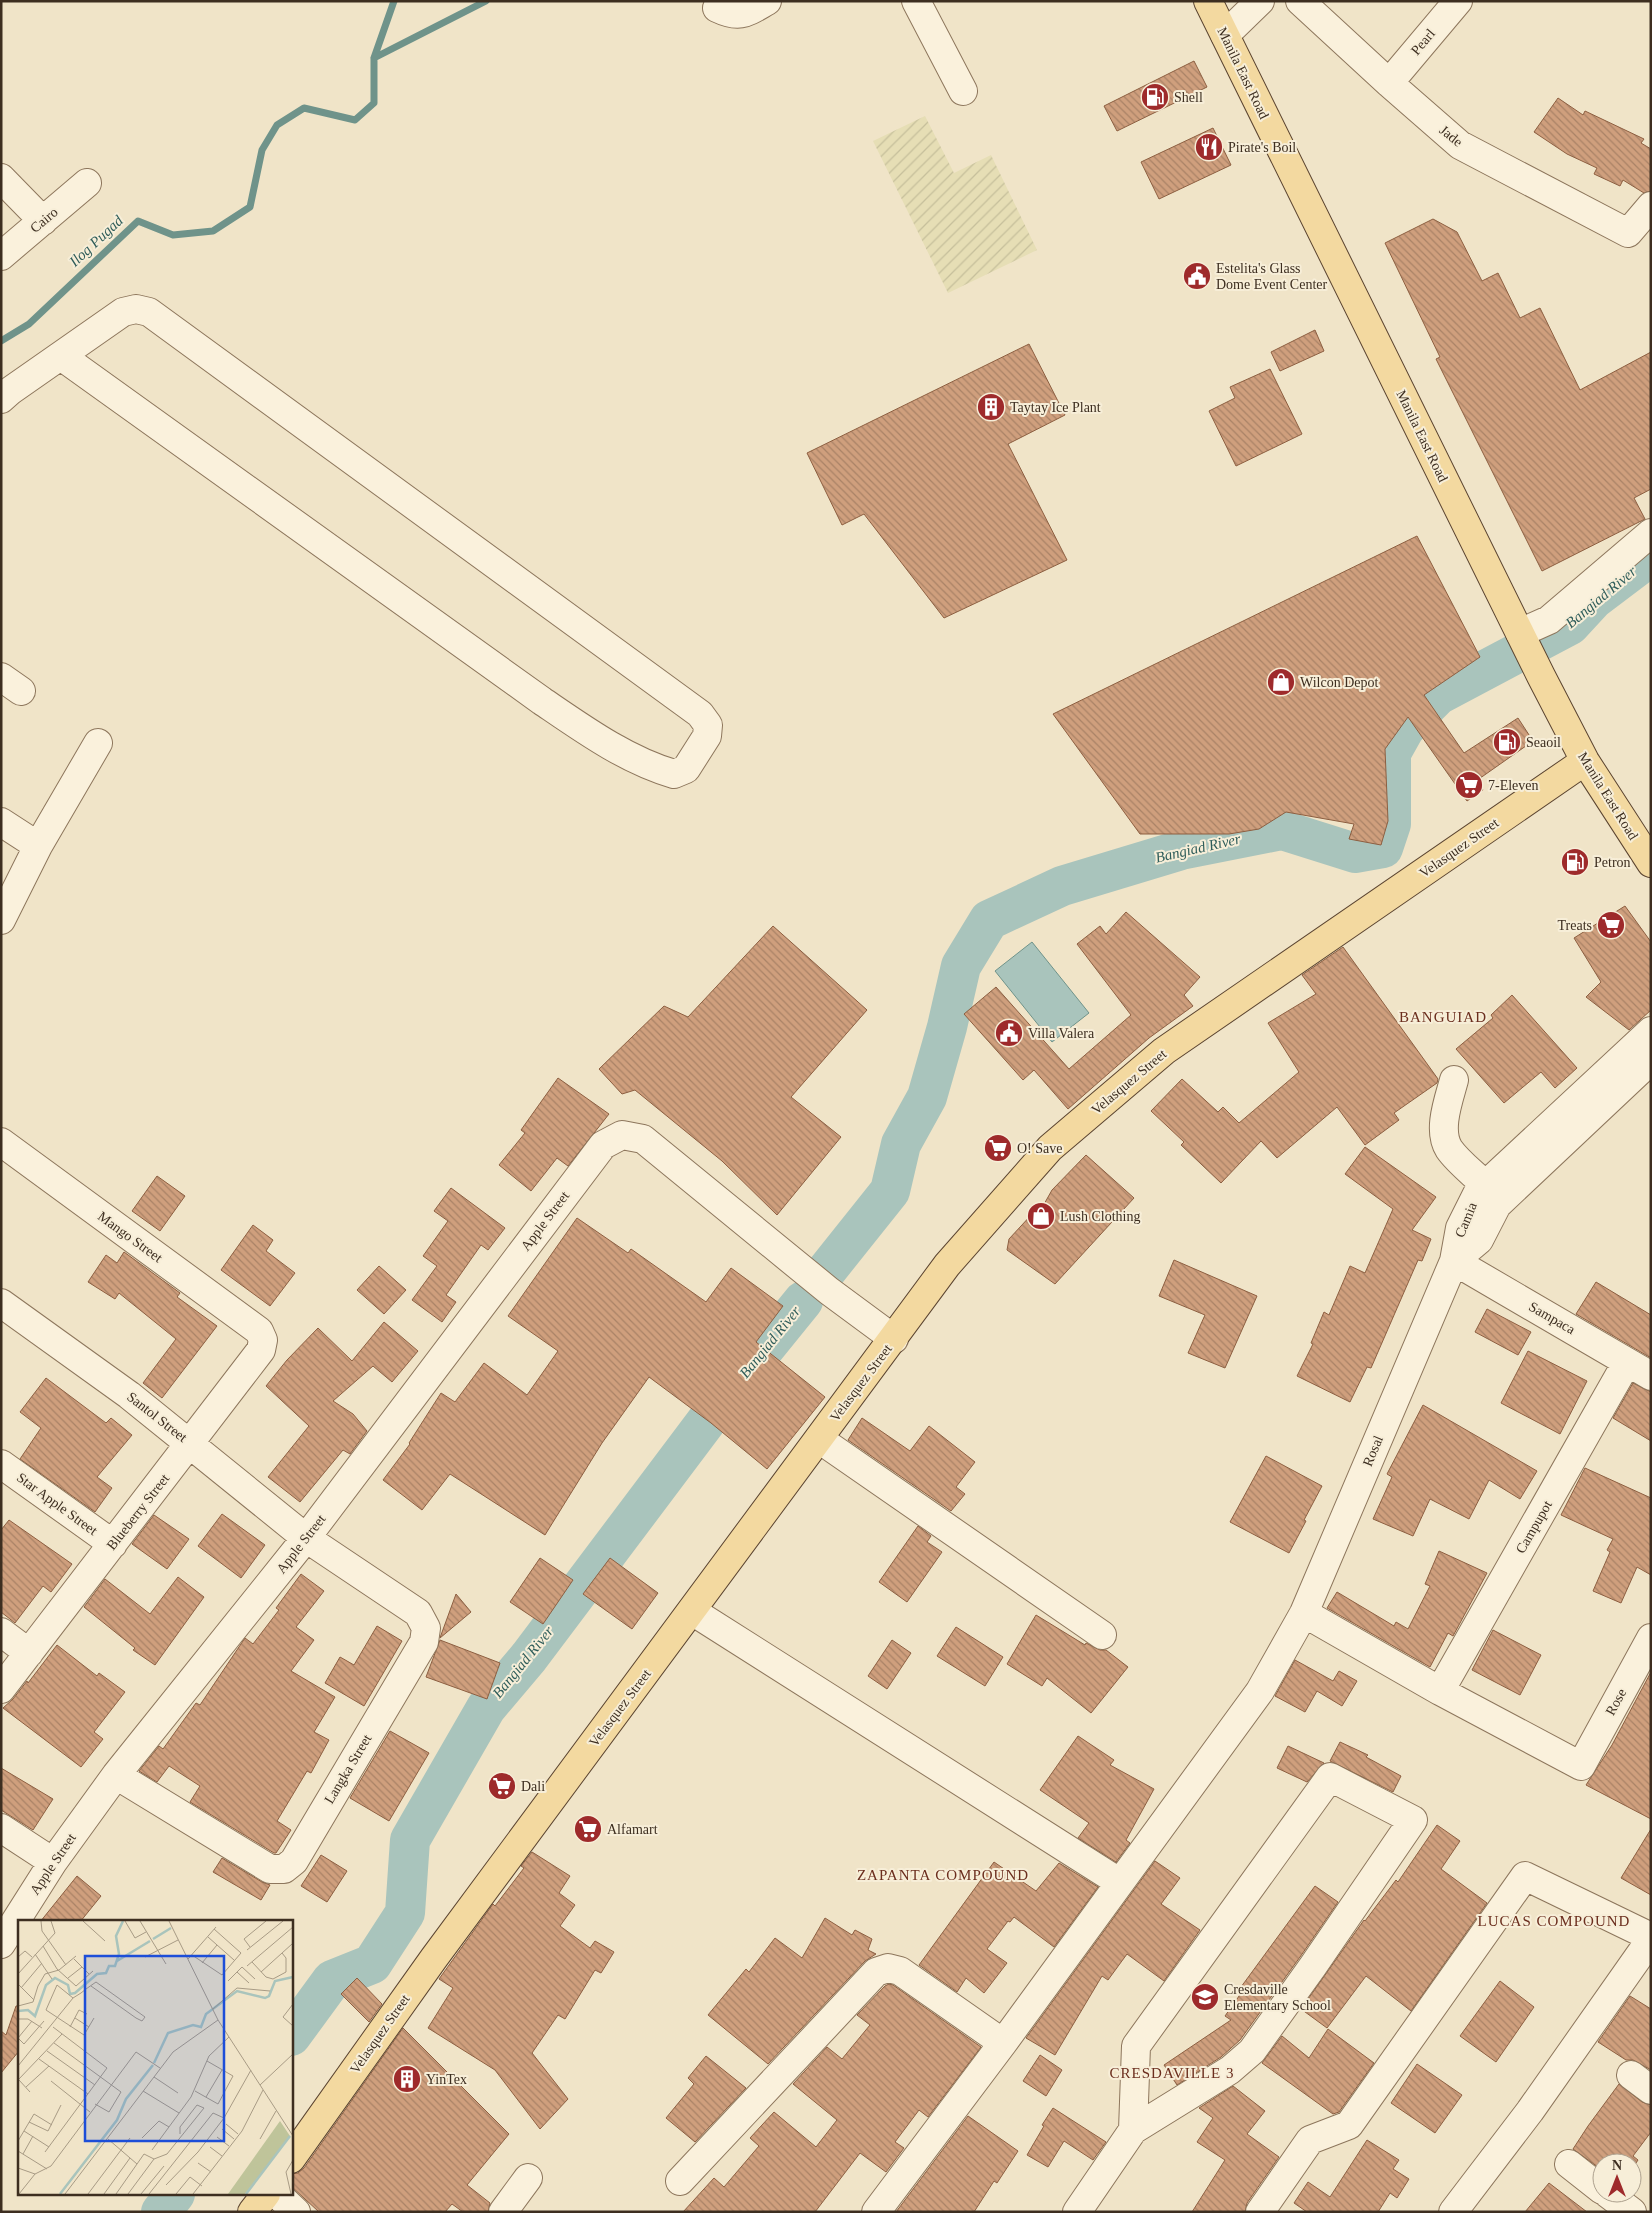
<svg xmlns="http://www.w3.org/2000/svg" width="1652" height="2213" font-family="Georgia,serif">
<defs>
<pattern id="farmland-furrows" width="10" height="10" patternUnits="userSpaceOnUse" patternTransform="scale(1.25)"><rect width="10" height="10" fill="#e6deb5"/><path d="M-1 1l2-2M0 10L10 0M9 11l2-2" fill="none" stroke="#c6bf9b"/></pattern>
<pattern id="building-back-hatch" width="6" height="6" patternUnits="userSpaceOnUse" patternTransform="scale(1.25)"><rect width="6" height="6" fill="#cf9f7d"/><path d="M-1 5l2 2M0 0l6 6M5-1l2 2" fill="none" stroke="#a98266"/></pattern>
</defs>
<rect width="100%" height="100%" fill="#f0e4c8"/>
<path fill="url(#farmland-furrows)" d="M925,116L954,173L991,155L1037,250L948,293L873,141Z"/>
<path fill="#a9c4bc" stroke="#6f938a" d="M1032,942L1089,1013L1052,1042L995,971Z"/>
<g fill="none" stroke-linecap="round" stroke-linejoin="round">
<path stroke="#6f938a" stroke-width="7" d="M374,58L486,1
M1,341L29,324L138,221L173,235L213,231L250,207L262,150L277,125L304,108L355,120L374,103V58L394,1"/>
<path stroke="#a9c4bc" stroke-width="40" d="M823,1275L890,1191L901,1144L927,1097L947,1027L961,966L989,920L1062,886L1181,850L1282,830L1355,853L1383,848L1391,824V753L1405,728L1438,695L1570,625L1594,599L1651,556
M291,2036L332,1980L372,1964L405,1913L410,1840L486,1708L529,1657L717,1407L803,1301
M161,2212L175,2194"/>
</g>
<path fill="url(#building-back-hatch)" stroke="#8d5f41" d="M1194,61L1207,87L1117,131L1104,106Z
M1558,98L1583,115L1585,111L1644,139L1641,143L1651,149V191L1644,193L1623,180L1620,186L1594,174L1597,168L1567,154L1534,132Z
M1213,128L1231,165L1159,199L1141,162Z
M1433,219L1457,232L1482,281L1498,273L1520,318L1540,308L1580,390L1651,352V489L1634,498L1645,519L1542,571L1436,359L1440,357L1385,243Z
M1315,330L1324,351L1280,371L1271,352Z
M1029,344L1065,415L1008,444L1067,560L944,618L864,514L842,525L807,453Z
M1270,369L1302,434L1236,466L1209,411L1235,398L1230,387Z
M1417,536L1480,657L1424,695L1464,753L1518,718L1533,741L1476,781L1483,790L1467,801L1408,717L1385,749L1388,821L1381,845L1349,839L1354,824L1286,812L1259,829L1229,834H1140L1053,714Z
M1625,906L1651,942V1010L1629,1030L1586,997L1601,982L1574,938Z
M1126,912L1200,977L1184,995L1193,1006L1149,1038L1068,1109L1034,1070L1023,1080L964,1014L996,987L1069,1069L1131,1015L1077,944L1100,926L1106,934Z
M773,926L867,1010L791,1097L841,1137L777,1215L722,1161L635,1090L622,1094L599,1069L664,1006L688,1017Z
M1343,947L1438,1079L1437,1083L1394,1113L1399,1120L1365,1145L1337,1107L1277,1158L1261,1141L1221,1183L1181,1145L1184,1142L1151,1111L1182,1079L1218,1112L1223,1107L1239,1123L1299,1072L1268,1023L1316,994L1302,975Z
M1512,995L1577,1068L1555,1088L1541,1072L1504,1103L1456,1049L1493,1018L1491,1015Z
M558,1078L609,1114L568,1166L557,1158L531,1191L499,1165L525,1133L521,1130Z
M1365,1147L1436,1197L1412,1230L1431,1239L1422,1261L1418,1260L1371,1368L1367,1367L1350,1402L1297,1376L1313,1344L1311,1343L1324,1312L1329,1315L1350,1266L1365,1273L1393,1209L1345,1174Z
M1086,1155L1134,1198L1055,1284L1007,1250L1009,1239L1033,1213L1043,1206L1052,1190Z
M157,1176L185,1196L160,1231L132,1211Z
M451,1188L505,1228L488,1250L481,1245L446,1295L456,1302L442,1322L412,1300L437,1266L423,1256L448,1221L434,1211Z
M577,1218L628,1253L631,1249L706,1302L731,1268L783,1306L756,1342L825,1397L767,1469L711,1423L649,1377L602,1443L545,1535L450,1474L422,1510L383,1480L410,1444L409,1443L441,1393L455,1402L484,1363L527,1395L558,1351L508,1316Z
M253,1225L273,1240L266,1251L295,1273L270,1306L221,1270Z
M124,1252L180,1293L177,1297L217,1326L162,1398L143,1383L176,1339L119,1293L115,1299L88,1282L106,1255L117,1263Z
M1174,1260L1257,1296L1225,1368L1188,1353L1205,1315L1159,1296Z
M379,1266L406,1290L384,1314L357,1290Z
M1596,1282L1651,1315V1358L1576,1314Z
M1487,1309L1531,1332L1518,1355L1475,1332Z
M384,1322L418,1351L392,1382L373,1366L333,1401L353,1414L367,1431L350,1454L343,1450L300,1502L268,1477L309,1426L266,1386L287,1360L318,1328L352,1361Z
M1528,1351L1587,1381L1560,1434L1501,1403Z
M46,1378L106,1423L111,1418L132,1435L97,1477L112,1488L95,1512L20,1459L41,1428L20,1412Z
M1633,1383L1651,1392V1441L1613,1418Z
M1423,1405L1537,1471L1520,1499L1489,1480L1469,1519L1430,1499L1413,1536L1373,1519L1392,1477L1387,1474Z
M862,1418L910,1451L929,1426L975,1462L956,1487L965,1494L951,1511L848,1440Z
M1266,1456L1322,1486L1304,1520L1306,1521L1289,1553L1230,1522Z
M1585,1468L1651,1498V1575L1637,1567L1621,1603L1593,1591L1610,1552L1607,1550L1613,1539L1561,1515Z
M222,1514L265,1545L241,1578L198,1546Z
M154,1515L189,1539L167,1569L132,1544Z
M9,1520L72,1564L51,1592L43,1586L15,1623L1,1612V1530Z
M918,1526L931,1536L927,1542L942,1552L907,1602L879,1582Z
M1439,1551L1487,1573L1453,1636L1448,1633L1430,1667L1327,1608L1337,1592L1394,1626L1396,1622L1408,1629L1430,1586L1425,1584Z
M540,1558L573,1580L543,1624L510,1602Z
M610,1558L658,1593L632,1629L583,1594Z
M301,1574L324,1591L296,1627L314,1640L291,1671L335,1697L314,1732L329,1740L311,1773L307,1771L277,1821L291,1830L276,1853H274L190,1802L200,1786L169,1766L157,1782L139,1771L159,1746L163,1749L196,1703L200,1705L245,1638L253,1644L279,1610L276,1608Z
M178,1577L204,1597L155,1665L133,1650L135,1648L84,1607L105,1579L150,1614Z
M456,1594L471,1612L440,1638L441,1635Z
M1036,1615L1085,1645L1086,1643L1100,1650H1106L1128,1667L1091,1713L1047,1678L1042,1686L1007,1664Z
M377,1626L402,1641L364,1706L325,1683L340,1657L354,1665Z
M956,1627L1003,1657L985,1686L937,1656Z
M1493,1630L1541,1655L1520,1695L1472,1670Z
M440,1640L500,1663L487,1699L426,1677Z
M892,1640L911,1653L887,1689L868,1676Z
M57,1645L97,1676L99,1673L125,1692L94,1732L103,1739L81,1767L3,1708L13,1699L27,1681L28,1683Z
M1295,1660L1333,1681L1339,1671L1357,1681L1342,1706L1317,1691L1305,1712L1275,1696Z
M1651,1672V1819L1586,1785L1612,1745Z
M390,1731L429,1753L389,1821L350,1798Z
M1078,1736L1114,1760L1110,1765L1154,1789L1126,1840L1130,1843L1116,1862L1078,1838L1089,1823L1040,1790Z
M1340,1742L1368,1755L1366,1757L1401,1776L1393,1792L1330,1761Z
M1288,1746L1324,1763L1307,1782L1277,1768Z
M1,1768L53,1799L33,1830L1,1810Z
M1437,1825L1460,1841L1441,1869L1487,1903L1411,2011L1366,1976L1327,2028L1301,2009L1364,1920L1365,1921L1396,1880L1398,1882Z
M1651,1829V1895L1621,1878Z
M532,1852L570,1876L559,1893L575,1905L560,1926L590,1948L595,1941L614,1952L601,1973L595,1970L565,2019L558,2015L532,2053L568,2099L540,2129L495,2070L428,2028L453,1988L439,1979L493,1904L495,1906L524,1868L521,1866Z
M321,1855L347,1871L327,1902L301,1886Z
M222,1858L262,1882L270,1885L261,1900L213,1872Z
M1155,1861L1180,1878L1161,1904L1200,1930L1164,1981L1127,1954L1108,1980L1102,1976L1055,2055L1026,2038Z
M994,1862L1036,1891L1059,1863L1098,1887L1054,1947L1014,1917L1010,1922L1008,1921L987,1949L1007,1963L984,1993L966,1978L957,1992L919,1965Z
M77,1876L101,1896L80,1922H40Z
M1315,1886L1338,1902L1300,1957L1240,2040L1221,2057L1177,2085L1164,2065L1231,2020L1225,2016L1244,1989L1241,1987Z
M825,1918L852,1935L855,1930L872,1939L868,1950L876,1954L865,1961L768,2064L708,2015L746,1969L749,1972L775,1938L802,1958Z
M357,1978L382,2004L369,2022L341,1994Z
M1500,1981L1534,2007L1496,2062L1460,2036Z
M889,1984L893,1985L981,2047L928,2117L919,2110L895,2142L904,2148L886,2172L860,2153L815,2212H683L714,2178L724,2187L759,2146L750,2138L774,2112L816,2147L837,2120L793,2084L827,2047L842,2059L870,2025L857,2015L885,1986Z
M1630,1996L1651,2009V2070L1633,2060H1626L1598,2042Z
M16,2006H19V2051L1,2073V2031L6,2035Z
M403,2028L509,2134L467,2185L490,2203L488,2212H463L452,2204L445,2212H319L291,2186V2174L298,2173L304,2168Z
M1328,2029L1374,2063L1339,2112L1333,2114L1262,2063L1282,2036L1309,2058Z
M1040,2055L1062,2070L1046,2096L1023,2081Z
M706,2056L746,2088L695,2142L666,2118L694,2084L688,2078Z
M1417,2064L1462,2095L1435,2133L1391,2103Z
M1619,2084L1642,2102L1651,2105V2132L1633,2156L1638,2160L1632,2169V2163H1602V2170L1573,2149L1588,2126Z
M1233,2086L1265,2111L1247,2134L1279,2157L1247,2203L1245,2212H1192L1225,2160L1197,2142L1213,2118L1199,2108Z
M1053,2108L1106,2142L1093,2160L1064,2141L1048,2167L1027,2155L1044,2126L1042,2125Z
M968,2116L1018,2151L997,2183L994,2181L974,2212H896Z
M1367,2140L1399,2160L1393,2169L1409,2179L1397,2198L1390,2193L1378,2212H1307L1294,2203L1308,2182L1330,2197Z
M1549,2183L1587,2212H1525Z"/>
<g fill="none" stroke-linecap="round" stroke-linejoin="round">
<defs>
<path id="minor" d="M916,1L963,91
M1300,1L1389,83L1460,145L1628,233L1651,206
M717,8C740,19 746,13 767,1
M1225,35L1260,1
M1389,83L1458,1
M1,178L43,221
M1,256L87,183
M1,399L10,391L123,312L136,309L149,312L700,714L708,725L707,736L686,769L674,774C626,760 583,729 542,701L61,356
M1520,633L1549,620L1651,533
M1,677L21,691
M1,822L38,846
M1,920L38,846L98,743
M1454,1080C1449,1099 1437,1130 1449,1149C1458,1162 1474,1174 1485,1185
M1,1142L259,1331L263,1340L261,1350L1,1689
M1454,1261L1479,1240L1497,1205L1651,1060
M1454,1261L1651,1376
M1,1303L129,1395L306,1538L418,1613L426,1628L424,1642L294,1861L284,1869H270L116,1775
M819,1439L1102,1635
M1,1464L113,1544
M692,1611L1119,1882
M1304,1613L1440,1691L1581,1766L1651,1638
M1,1632L29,1653
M1440,1691L1627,1362
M1,1828L53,1862
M1,1944L53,1862L116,1775L306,1538L603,1145L622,1135L643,1139L829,1291L894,1339
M1631,2075L1651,2090
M1569,2164L1602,2190
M680,2181L876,1972L888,1968L900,1971L1003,2043
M1607,2193L1632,2212
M277,2194L296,2212
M503,2212L528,2178
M876,2212L1003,2043L1260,1691L1304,1613L1454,1261L1460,1228L1478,1192L1651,1031
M1077,2212L1133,2130L1230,2070L1252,2051L1313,1966L1413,1820L1330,1777L1136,2046L1133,2130
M1260,2212L1310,2140L1349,2125L1525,1876L1651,1937
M1453,2212L1530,2111L1651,1939"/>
<path id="major" d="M1208,1L1541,676L1585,761L1651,863
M291,2159L434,1958L947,1265L1050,1148L1164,1051L1585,761
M252,2212L266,2194"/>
</defs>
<use href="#minor" stroke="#8d765c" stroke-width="30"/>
<use href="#major" stroke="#5b4430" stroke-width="30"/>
<use href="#minor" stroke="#faf1dc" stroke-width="28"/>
<use href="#major" stroke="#f3d9a0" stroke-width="28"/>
</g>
<defs>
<symbol id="fuel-disc" viewBox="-11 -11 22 22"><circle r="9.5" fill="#9e2a2b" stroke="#f7eed8"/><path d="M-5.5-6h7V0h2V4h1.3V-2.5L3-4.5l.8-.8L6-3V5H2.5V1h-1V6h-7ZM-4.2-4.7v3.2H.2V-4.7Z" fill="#fff"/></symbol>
<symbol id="restaurant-disc" viewBox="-11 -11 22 22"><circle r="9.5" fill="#9e2a2b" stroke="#f7eed8"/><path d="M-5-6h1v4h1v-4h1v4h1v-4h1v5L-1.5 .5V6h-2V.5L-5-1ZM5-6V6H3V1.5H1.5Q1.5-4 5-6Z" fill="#fff"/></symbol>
<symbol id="civic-disc" viewBox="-11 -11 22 22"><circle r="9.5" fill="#9e2a2b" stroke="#f7eed8"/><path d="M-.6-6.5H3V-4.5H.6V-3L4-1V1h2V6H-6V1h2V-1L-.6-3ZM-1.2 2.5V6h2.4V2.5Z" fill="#fff"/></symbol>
<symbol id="building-disc" viewBox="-11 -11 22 22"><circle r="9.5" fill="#9e2a2b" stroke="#f7eed8"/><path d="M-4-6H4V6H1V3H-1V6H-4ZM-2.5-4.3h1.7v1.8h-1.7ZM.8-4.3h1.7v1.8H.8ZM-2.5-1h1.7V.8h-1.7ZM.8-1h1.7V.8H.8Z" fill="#fff"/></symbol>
<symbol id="shop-disc" viewBox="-11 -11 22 22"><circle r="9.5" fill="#9e2a2b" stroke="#f7eed8"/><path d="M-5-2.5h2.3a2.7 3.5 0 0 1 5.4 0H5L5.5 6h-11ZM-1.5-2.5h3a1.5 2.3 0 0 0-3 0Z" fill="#fff"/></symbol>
<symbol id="supermarket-disc" viewBox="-11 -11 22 22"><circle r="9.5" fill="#9e2a2b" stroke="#f7eed8"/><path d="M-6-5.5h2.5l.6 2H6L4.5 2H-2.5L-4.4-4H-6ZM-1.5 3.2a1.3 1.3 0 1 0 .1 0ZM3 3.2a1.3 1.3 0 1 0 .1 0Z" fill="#fff"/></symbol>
<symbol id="school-disc" viewBox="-11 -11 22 22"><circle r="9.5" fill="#9e2a2b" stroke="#f7eed8"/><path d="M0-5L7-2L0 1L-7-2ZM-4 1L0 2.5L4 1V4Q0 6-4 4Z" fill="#fff"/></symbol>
</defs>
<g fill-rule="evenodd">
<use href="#fuel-disc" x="1139" y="81" width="32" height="32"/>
<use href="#restaurant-disc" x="1193" y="131" width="32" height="32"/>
<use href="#civic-disc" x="1181" y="260" width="32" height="32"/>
<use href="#building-disc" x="975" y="391" width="32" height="32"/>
<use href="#shop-disc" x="1265" y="666" width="32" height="32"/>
<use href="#fuel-disc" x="1491" y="726" width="32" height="32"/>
<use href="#supermarket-disc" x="1453" y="769" width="32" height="32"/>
<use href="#fuel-disc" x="1559" y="846" width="32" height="32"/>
<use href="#supermarket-disc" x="1595" y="909" width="32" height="32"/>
<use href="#civic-disc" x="993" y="1017" width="32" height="32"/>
<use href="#supermarket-disc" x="982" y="1132" width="32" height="32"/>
<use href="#shop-disc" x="1025" y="1200" width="32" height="32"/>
<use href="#supermarket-disc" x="486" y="1770" width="32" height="32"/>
<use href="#supermarket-disc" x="572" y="1813" width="32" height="32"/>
<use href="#school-disc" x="1189" y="1981" width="32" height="32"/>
<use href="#building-disc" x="391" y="2063" width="32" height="32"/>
</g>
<g text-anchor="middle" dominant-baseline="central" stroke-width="4" stroke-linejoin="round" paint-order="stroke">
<g font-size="14" fill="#3d2e20" stroke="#f7eed8">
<text transform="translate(1423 42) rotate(-50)">Pearl</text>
<text transform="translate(1243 73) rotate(64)">Manila East Road</text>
<text transform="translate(1451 136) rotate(39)">Jade</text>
<text transform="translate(44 220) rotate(-40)">Cairo</text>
<text transform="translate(1422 436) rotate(64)">Manila East Road</text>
<text transform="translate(1608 796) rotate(58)">Manila East Road</text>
<text transform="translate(1459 848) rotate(-35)">Velasquez Street</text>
<text transform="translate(1129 1082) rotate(-40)">Velasquez Street</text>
<text transform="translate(1466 1220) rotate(-68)">Camia</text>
<text transform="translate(545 1221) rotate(-53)">Apple Street</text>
<text transform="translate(130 1237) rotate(36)">Mango Street</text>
<text transform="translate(1552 1318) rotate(30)">Sampaca</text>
<text transform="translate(861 1383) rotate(-53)">Velasquez Street</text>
<text transform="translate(157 1417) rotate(38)">Santol Street</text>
<text transform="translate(1373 1451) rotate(-67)">Rosal</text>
<text transform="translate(57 1504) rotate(36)">Star Apple Street</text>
<text transform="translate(138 1512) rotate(-52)">Blueberry Street</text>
<text transform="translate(1534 1527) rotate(-60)">Campupot</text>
<text transform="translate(301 1544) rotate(-52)">Apple Street</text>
<text transform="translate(1616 1702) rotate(-61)">Rose</text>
<text transform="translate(620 1708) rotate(-53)">Velasquez Street</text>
<text transform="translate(348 1769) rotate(-59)">Langka Street</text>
<text transform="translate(53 1864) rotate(-56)">Apple Street</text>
<text transform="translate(380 2034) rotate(-55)">Velasquez Street</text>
</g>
<g font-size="14" fill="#3d2e20" stroke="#f7eed8" text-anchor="start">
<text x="1174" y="97">Shell</text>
<text x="1228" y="147">Pirate's Boil</text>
<text x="1216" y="268">Estelita's Glass<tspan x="1216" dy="16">Dome Event Center</tspan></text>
<text x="1010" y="407">Taytay Ice Plant</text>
<text x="1300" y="682">Wilcon Depot</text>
<text x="1526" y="742">Seaoil</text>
<text x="1488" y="785">7-Eleven</text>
<text x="1594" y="862">Petron</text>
<text x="1592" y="925" text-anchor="end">Treats</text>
<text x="1028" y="1033">Villa Valera</text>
<text x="1017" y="1148">O! Save</text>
<text x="1060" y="1216">Lush Clothing</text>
<text x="521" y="1786">Dali</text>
<text x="607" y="1829">Alfamart</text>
<text x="1224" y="1989">Cresdaville<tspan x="1224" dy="16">Elementary School</tspan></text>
<text x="426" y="2079">YinTex</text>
</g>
<g font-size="15" font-style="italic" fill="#2f5d5a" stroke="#f7eed8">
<text transform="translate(96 241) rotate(-43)">Ilog Pugad</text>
<text transform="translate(1601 597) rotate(-40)">Bangiad River</text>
<text transform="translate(1198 848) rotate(-13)">Bangiad River</text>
<text transform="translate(770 1342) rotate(-51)">Bangiad River</text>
<text transform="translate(523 1662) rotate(-51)">Bangiad River</text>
</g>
<g font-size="15" letter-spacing="1" fill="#6b2e1e" stroke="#f7eed8">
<text x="1443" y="1017">BANGUIAD</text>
<text x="943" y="1875">ZAPANTA COMPOUND</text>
<text x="1554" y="1921">LUCAS COMPOUND</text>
<text x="1172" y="2073">CRESDAVILLE 3</text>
</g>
</g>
<g transform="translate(18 1920)">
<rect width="275" height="275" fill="#f0e4c8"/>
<path d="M262,201L272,216L227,274H210Z" fill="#bfc49a"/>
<path fill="none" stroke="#a9c4bc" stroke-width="2.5" d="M135,19L153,8M99,41L132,21M0,91L10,90L17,96L28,65L37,58L50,65L52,74L57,73L79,54L88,53L91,46H97L101,34L98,16L105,1M136,143L150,113L175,105L183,107L188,94L219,71L247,78L251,76L257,61L275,57M42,274L99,200L108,179L135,145M228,274L272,216"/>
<path fill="none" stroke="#a89b85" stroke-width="1" d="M23,1L24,11L48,45M65,1L87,21M107,1L117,18L128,12M122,1L148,44M151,1L200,100L275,216M190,17L216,40M25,26L39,49L58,66L75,51M232,27L226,19L248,1M229,30L265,1M17,34L34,59M174,35L204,55L223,33L196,9M0,37L7,31L14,37M127,37L160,20M56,39L71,54M170,39L198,7M234,42L248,57L255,59L268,52V38L264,33M184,43L199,25M229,46L275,7M219,52L231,63M243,52L274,24M0,54L37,13L33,1M50,58L64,47M210,61L224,47L237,59M0,64L16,80M3,68L24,43M55,78L39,65L28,90L66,115L76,98M275,84L265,97L275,106M0,86L15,82L20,66L27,54L41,50L58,36M195,89L219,68L252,71M57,98L71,107M0,99H10L24,108M52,107L61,90L69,94M0,118L6,124L26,101M0,118L14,101M36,123L103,172L91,192L77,184M29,131L77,165M21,139L70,174M0,146L55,78L63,73L68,69L78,62L127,97L124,101L118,98L73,66M136,157L160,173M0,160L44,114M1,160L12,172M33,161L72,192M242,165L275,134M8,167L31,146M125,171L161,193M177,171L200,184L215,156L189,141M188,177L204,150M11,202L30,211L43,185M208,204L220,214M204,209L216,219M6,211L31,227M199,217L211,226M124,218L141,201L151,207M90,219L119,244M242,219L258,191M0,221L16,194L34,205M192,227L204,236M134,230L173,177L191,136L211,117M0,231L29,249M27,232L89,148L35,107M5,234L15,216M136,239L149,234L186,188L179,185L162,207V214M180,243L193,252M0,248L17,254L33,246L118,132L142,148M148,265L180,232L206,198M1,274L17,254M47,274L155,132L200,100M70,274L112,218M86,274L112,238M98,274L126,234L136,239M110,274L136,239M123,274L146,246M131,274L195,193L206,198L233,150M158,274L172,257L184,266M175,274L224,211L245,170M273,274L268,252L275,240"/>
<path fill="#1d4ed8" fill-opacity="0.15" stroke="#1d4ed8" stroke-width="2.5" d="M67,36H206V221H67Z"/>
<rect width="275" height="275" fill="none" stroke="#3d2e20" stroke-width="2.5"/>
</g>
<rect width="1652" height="2213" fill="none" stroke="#3d2e20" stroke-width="5"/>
<g transform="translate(1617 2178)"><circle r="24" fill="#f7eed8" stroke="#ada18e"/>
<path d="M0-4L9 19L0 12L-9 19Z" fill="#9e2a2b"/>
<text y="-8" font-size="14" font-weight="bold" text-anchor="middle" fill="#3d2e20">N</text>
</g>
</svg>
